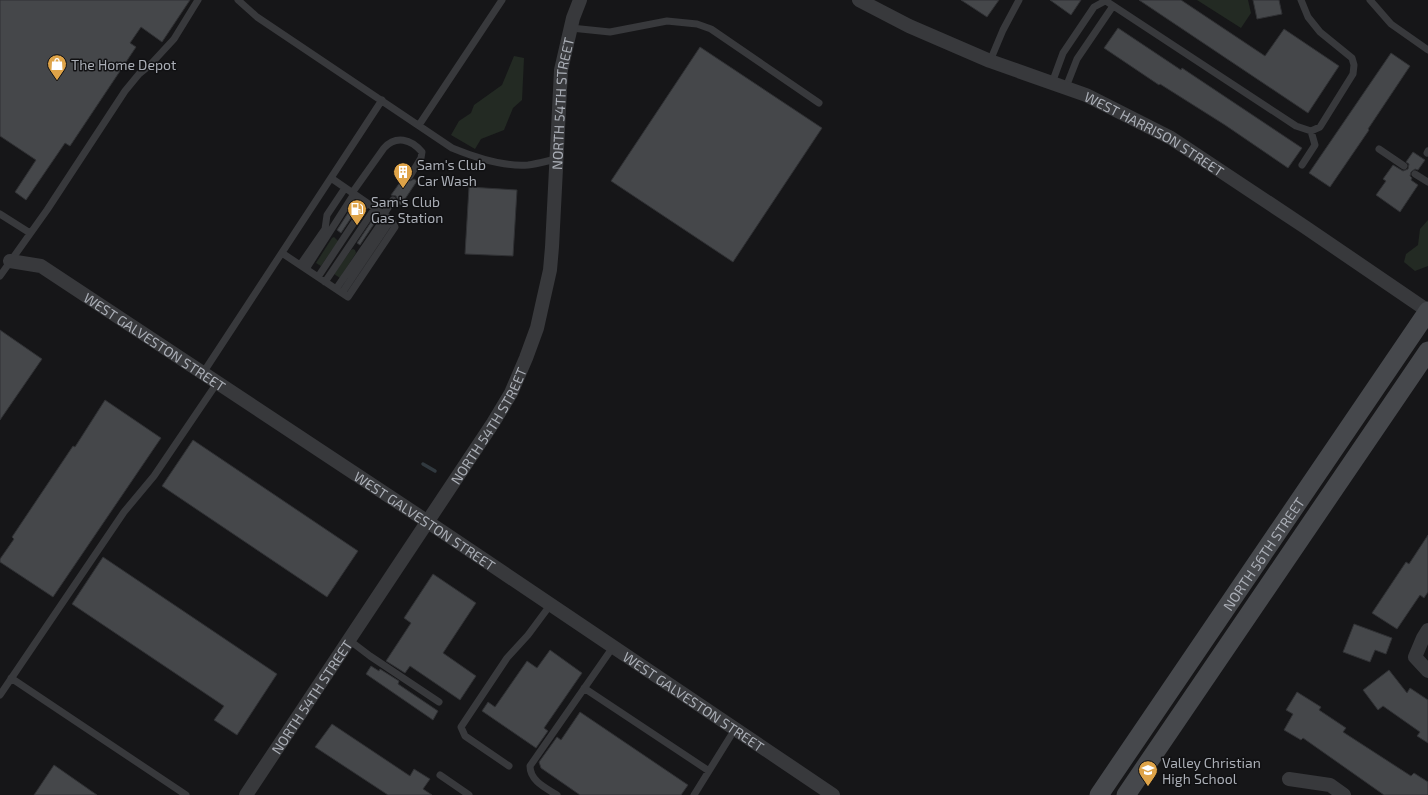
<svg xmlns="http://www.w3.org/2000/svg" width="1428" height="795" font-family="'Exo 2',sans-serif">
<rect width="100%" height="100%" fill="#161618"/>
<path fill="#232a23" d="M1197,0H1248L1251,13L1241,28Z
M514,56L524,58L522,100L513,108L504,130L481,139L475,149L451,135L459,121L471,113L474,105L502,85Z
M1428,220V266L1415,271L1404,262L1406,254L1418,245L1420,229Z
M334,237L338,241L321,266L316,263L332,238Z
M353,249L355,250L356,253L340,278L334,274L351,250Z"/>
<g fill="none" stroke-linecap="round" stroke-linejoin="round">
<path stroke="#31393f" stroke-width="3.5" d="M423,464L435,471"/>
</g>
<path fill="#45474a" stroke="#303134" d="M0,0H190L162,42L141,27L130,43L136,47L70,146L65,143L26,200L15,192L36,160L0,136Z
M961,0H999L987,17Z
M1050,0H1081L1071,15Z
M1139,0H1181L1265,56L1284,29L1339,66L1308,113Z
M1253,0H1279L1282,14L1257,19Z
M1118,28L1181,70L1182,68L1302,148L1288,168L1225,125L1160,84L1159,85L1104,48Z
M700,47L822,128L733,262L611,181Z
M1391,53L1410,66L1368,129L1369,130L1330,187L1309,173Z
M1413,152L1425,160L1418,170L1415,169L1411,172L1410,176L1412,178L1411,180L1418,185L1400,212L1376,195L1386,181L1383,179L1393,165L1403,171L1408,169L1409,164L1406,162Z
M406,174L405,176L407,180L410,181L414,179L417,181L401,205L397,202L398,200L396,196L391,195Z
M469,187L517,190L513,256L465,254Z
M353,205L357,209L341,233L337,230Z
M373,219L376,221L360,245L357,243Z
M0,330L42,359L0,420Z
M105,400L161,438L53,597L0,562V559L14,539L12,537L73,446L75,447Z
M193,440L358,551L327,597L162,486Z
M1428,535V592L1424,598L1420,595L1397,629L1372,613L1406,562L1409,564Z
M103,557L277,674L237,735L214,720L224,706L72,604Z
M433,574L476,603L443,653L476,676L460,700L410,666L405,673L386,661L411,623L404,618Z
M1354,624L1392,638L1386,654L1375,650L1370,662L1343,652Z
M550,650L582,673L544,728L548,731L536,748L482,711L488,702L495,707L527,661L537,668Z
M371,666L379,671L380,669L399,681L398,684L438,711L433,720L366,674Z
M1389,670L1407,693L1410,688L1428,700V743L1417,736L1420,732L1383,706L1378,710L1363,690Z
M1297,692L1321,707L1319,710L1346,728L1343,732L1411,776L1414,773L1428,782V795H1384L1303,738L1301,740L1284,730L1293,714L1286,710Z
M580,712L688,785L681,795H580L541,768L539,762L557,737L561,740Z
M332,724L410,776L414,769L430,779L423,789L432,795H388L315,747Z
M54,765L97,795H34Z"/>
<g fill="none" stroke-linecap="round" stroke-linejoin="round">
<path stroke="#38393c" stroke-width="7" d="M238,0L257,17L452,148C474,157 504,167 528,165C537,164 547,161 556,159
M1370,0L1391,24L1428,50
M1106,1L1296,126L1311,131L1320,127L1353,74L1354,65L1352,58L1320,32L1308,17L1301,0
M571,28L610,32L667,21L697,24L711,29L819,103
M990,61L1003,30L1019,0
M1052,83L1063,53L1094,7L1107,0
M1066,87L1077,59L1113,6
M419,125L502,0
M1379,149L1404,166
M1427,153L1428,151
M1302,165L1315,145L1311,131
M1415,174L1428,182
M352,193L384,148C396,135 411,139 422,152L421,158L410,176
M0,214L30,233
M384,214L393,200
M282,253L348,297L395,227L391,220L386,216L331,178
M300,265L325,229L327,215L345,188
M306,269L354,194
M0,276L47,210L125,91L139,74L150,65L174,39L198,0
M318,277L367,203
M325,282L375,208
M336,289L386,216
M342,293L391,220
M203,373L382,100
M349,640L370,656L439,702
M11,678L186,795
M584,688L709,771
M0,695L124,512L154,476L217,383
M509,766L465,736L461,727L507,658L528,635L551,604
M440,775L469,795
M557,795C546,788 530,781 530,766L613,647
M694,795L735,729"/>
<g stroke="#38393c" stroke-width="14">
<path id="s1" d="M859,0L909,26L990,61L1086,95L1171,138L1305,227L1428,311"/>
<path id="s2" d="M10,261L41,266L428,522L833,795"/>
<path d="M1428,630L1423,638L1415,657L1428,671"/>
<path d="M1289,779L1330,785L1344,795"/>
<path id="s3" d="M246,795L493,423L511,393L526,358L537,328L543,301L550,270L552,247L561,70L573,18L580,0"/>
</g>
<g stroke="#46484c" stroke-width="19">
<path id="s4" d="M1099,795L1428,311"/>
<path d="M1126,795L1428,351"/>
</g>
</g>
<defs>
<symbol id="shop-pin" viewBox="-11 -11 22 30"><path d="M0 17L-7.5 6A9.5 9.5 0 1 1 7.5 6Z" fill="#dea348" stroke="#111113"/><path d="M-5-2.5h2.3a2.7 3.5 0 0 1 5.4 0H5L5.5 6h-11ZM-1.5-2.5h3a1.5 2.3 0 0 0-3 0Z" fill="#fff"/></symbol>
<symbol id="building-pin" viewBox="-11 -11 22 30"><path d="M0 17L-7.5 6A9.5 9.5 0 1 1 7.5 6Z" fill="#dea348" stroke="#111113"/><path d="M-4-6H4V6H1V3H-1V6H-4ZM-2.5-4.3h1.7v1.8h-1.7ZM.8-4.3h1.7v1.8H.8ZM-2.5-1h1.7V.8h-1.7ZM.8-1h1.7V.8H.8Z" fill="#fff"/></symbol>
<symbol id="fuel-pin" viewBox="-11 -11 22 30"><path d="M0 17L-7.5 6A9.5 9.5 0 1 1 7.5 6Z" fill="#dea348" stroke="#111113"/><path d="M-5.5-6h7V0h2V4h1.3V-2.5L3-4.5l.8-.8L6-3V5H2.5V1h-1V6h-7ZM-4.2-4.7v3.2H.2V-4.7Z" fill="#fff"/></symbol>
<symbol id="school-pin" viewBox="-11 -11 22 30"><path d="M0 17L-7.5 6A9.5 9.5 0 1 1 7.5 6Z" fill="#dea348" stroke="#111113"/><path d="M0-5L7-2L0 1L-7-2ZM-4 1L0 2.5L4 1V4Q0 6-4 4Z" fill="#fff"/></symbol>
</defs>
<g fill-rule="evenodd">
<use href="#shop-pin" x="46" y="53" width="22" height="30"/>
<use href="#building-pin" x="392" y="161" width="22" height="30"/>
<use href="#fuel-pin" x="346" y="198" width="22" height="30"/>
<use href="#school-pin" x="1137" y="759" width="22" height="30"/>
</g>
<g text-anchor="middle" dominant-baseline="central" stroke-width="3" stroke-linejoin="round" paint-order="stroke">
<g font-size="14" fill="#aaaeb6" stroke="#111113" text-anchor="start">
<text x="71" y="64">The Home Depot</text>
<text x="417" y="164">Sam's Club<tspan x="417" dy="16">Car Wash</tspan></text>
<text x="371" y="201">Sam's Club<tspan x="371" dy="16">Gas Station</tspan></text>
<text x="1162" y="762">Valley Christian<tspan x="1162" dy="16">High School</tspan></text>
</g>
<g font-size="14" fill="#aaaeb6" stroke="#111113">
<text stroke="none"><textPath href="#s3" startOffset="778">NORTH 54TH STREET</textPath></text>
<text stroke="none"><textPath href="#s1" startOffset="325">WEST HARRISON STREET</textPath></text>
<text stroke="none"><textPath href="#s2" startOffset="168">WEST GALVESTON STREET</textPath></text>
<text stroke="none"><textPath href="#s3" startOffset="442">NORTH 54TH STREET</textPath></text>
<text stroke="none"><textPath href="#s2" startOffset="492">WEST GALVESTON STREET</textPath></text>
<text stroke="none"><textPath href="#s4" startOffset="292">NORTH 56TH STREET</textPath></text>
<text stroke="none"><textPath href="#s3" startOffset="118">NORTH 54TH STREET</textPath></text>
<text stroke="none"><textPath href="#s2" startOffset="816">WEST GALVESTON STREET</textPath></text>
</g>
</g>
</svg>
